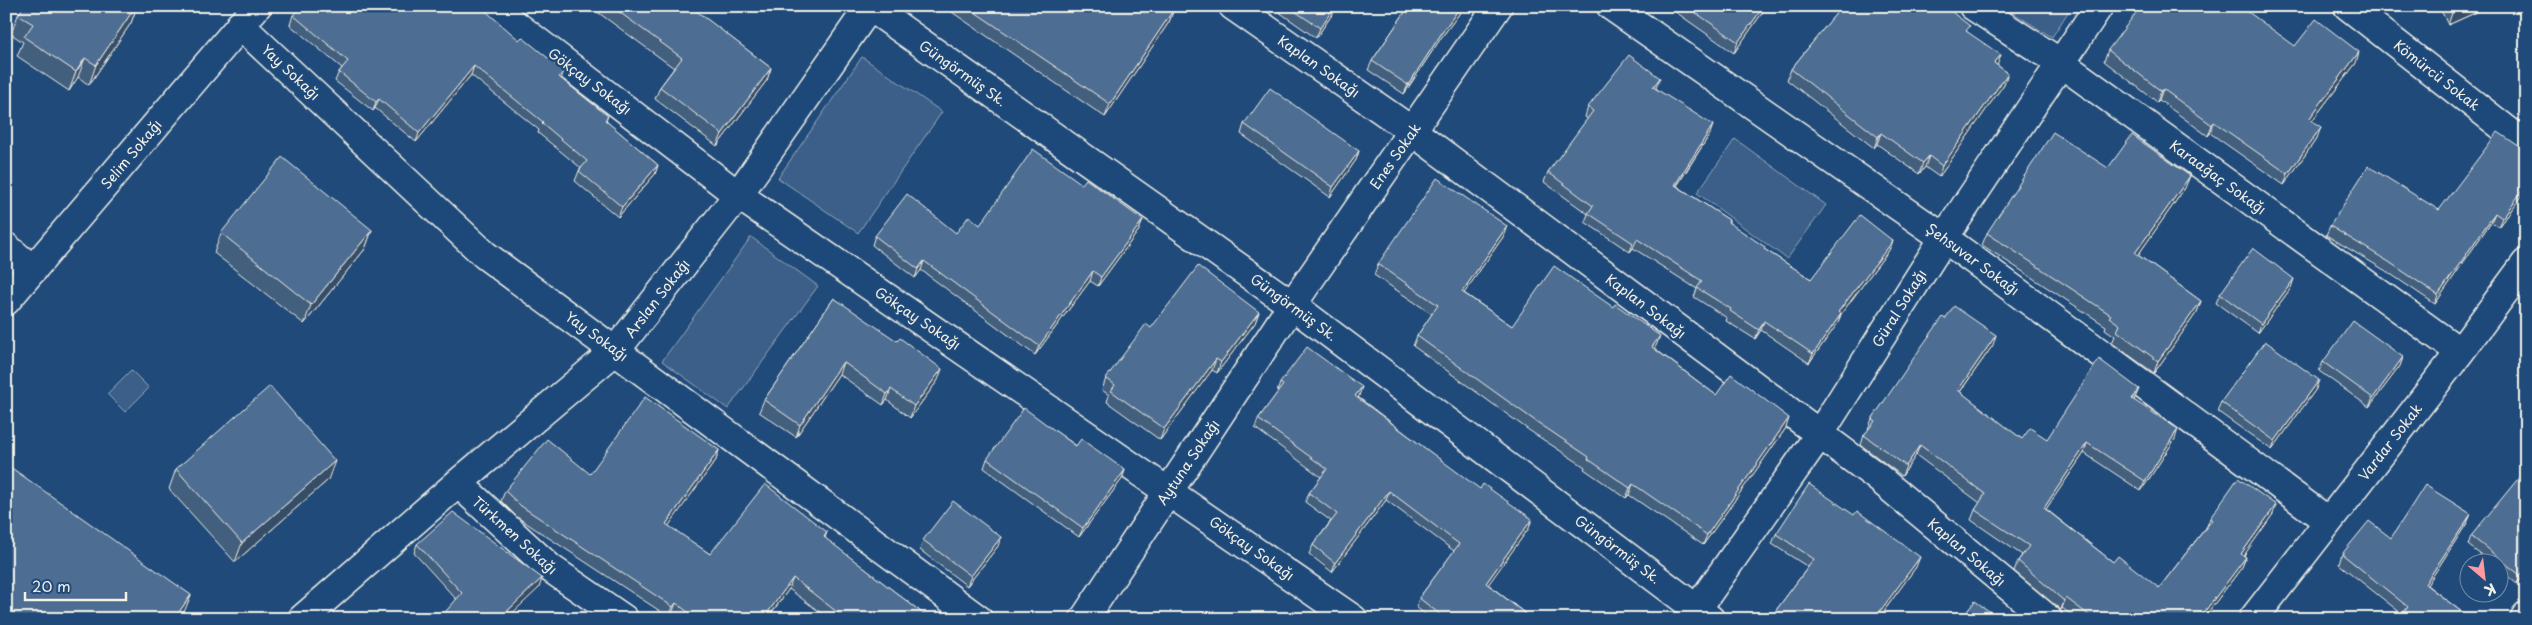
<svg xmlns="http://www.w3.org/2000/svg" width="2532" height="625" font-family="'Playpen Sans',sans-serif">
<rect width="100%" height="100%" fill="#1f4a7a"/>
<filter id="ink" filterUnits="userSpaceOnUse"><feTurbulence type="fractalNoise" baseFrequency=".02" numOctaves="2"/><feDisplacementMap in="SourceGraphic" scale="10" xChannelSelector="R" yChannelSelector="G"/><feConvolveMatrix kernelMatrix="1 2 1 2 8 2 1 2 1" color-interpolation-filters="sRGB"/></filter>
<g filter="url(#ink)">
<path fill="#3a5f88" stroke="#97a8b8" d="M2002,6H2072L2052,37Z
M862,57L942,112L858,233L778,178Z
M1735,139L1826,205L1787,259L1697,193Z
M751,237L818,286L728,409L662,361Z
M131,370L149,388L125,412L107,394Z"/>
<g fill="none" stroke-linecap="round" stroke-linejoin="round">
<defs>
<path id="street" d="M491,6L738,195L1353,619
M1233,6L1412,131L1876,476L2048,619
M1611,6L1944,238L2328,521
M1973,6L2062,64L2460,352
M2348,6L2526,145
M240,25L485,255L978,619
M6,247L33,270
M6,301L257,6
M458,483L550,568L624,619
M1697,609L1819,435L1944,238L2099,6
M302,619L458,483L616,350L738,195L870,6
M1084,619L1292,305L1498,6
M2253,619L2460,352L2526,263
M2524,619L2526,616"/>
<path id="secondary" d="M869,6L1292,305L1710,619"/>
</defs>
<use href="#street" stroke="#f4f1e8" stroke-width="31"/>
<use href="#secondary" stroke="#f4f1e8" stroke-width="31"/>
<use href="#street" stroke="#1f4a7a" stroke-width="28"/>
<use href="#secondary" stroke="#1f4a7a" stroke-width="28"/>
</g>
<path fill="#425f7e" stroke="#f4f1e8" d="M24,6H137L131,23L89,85L78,77L69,91L17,56L23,42L11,34L18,15Z
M593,6H693L692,8L771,68L767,80L717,146L655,99L660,87L674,68L592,8Z
M943,6H1169L1174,9L1169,22L1105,117Z
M1281,6H1338L1316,38L1279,12Z
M1409,6H1465L1441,38L1404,94L1368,70L1372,61Z
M1667,6H1767L1734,53Z
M1834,6H1944L1997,65L2008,73L2004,84L1939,177L1925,167L1919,174L1877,144L1874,148L1787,80L1791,69L1839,10Z
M2439,6H2490L2448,25Z
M293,15L519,40L564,71L561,79L608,116L606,121L658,165L655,174L618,217L575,181L579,171L581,168L538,133L539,130L471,75L416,142L375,108L373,111L335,81L339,72L342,68L290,25Z
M2295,46L2356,63L2312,121L2317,138L2284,185L2210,133L2208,136L2159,100L2157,102L2104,61L2108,50Z
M1656,88L1710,134L1677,186L1729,220V223L1764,249L1811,279L1893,241L1889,250L1841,314L1838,323L1809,363L1761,330L1755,339L1726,321L1727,318L1694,297L1697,289L1633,248L1630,252L1585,222L1588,214L1544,182L1548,172L1588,119L1585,117L1588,107Z
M1244,124L1359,151L1356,160L1330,197L1241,134Z
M2108,168L2185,188L2138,255L2201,301L2197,312L2154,373L2112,343L2115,336L2105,329L2106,326L1982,245L1987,233Z
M1082,184L1143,220L1139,230L1098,286L1090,281L1035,355L921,270L915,278L872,245L875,236L956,233L980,225Z
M2526,191L2498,227L2491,222L2435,304L2386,271L2326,235L2330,226L2439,210Z
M372,230L365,249L304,324L214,253L221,233Z
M1503,237L1464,293L1512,326L1656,346L1654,348L1716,395L1786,428L1703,545L1629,495L1626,498L1584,469L1585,467L1530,431L1413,346L1417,336L1432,314L1374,275L1378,264Z
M2291,288L2258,333L2216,303L2220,294Z
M834,298L938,380L910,418L887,400L883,405L839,374L796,437L759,412L764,400Z
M1259,312L1255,323L1217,373L1212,370L1160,440L1107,402L1109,395L1102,390L1106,378L1151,328Z
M1945,319L1993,345L1960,392L2022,439H2047L2135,398L2134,400L2175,439L2141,491L2084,453L2046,509L2113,562L2159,588L2207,526L2210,518L2273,514L2244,555L2246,557L2242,567L2203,619H2077L2062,608L2061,610L2014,571L2018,561L2022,555L1971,520L1975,510L1980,503L1916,455L1902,476L1861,445L1864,435L1869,429H1868L1872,419Z
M2403,357L2400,366L2369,407L2319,371L2323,362Z
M1280,383L1359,396L1358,397L1529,528L1488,584L1532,619H1431L1416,607L1419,598L1454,551L1386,500L1332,572L1309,554L1313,545L1331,521L1305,502L1309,493L1321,477L1255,428L1258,419L1278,392H1277Z
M2316,389L2272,450L2217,411L2221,402Z
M1076,446L1125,470L1122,479L1079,537L984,468L987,459Z
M719,450L716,460L668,526L710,554L827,532L825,538L930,619H829L789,589L767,619H679L672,614L669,617L517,517L501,501L505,491L590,474Z
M176,469L328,480L235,562L169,489Z
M2471,514L2467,523L2427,585L2467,616L2466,619H2398L2402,614L2339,564L2342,554L2391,538Z
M1776,534L1916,567L1878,619H1772L1774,613L1808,567L1772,544Z
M2471,536L2526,573L2517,584L2500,570V562H2490L2468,545Z
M923,540L998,546L967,586L920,550Z
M417,544L539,588L456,599L414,553Z"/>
<path fill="#364d66" stroke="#f4f1e8" d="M136,6H137L131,23L89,85L96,65Z
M1335,6H1338L1316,38L1320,28Z
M1461,6H1465L1441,38L1404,94L1408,85L1445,28Z
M1764,6H1767L1734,53L1738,42Z
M2467,6H2490L2448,25L2452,13Z
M1174,9L1169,22L1105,117L1110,104Z
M2359,52L2356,63L2305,130L2309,119Z
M2001,55L1997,66L1994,63Z
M85,58L78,77L69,91L76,72Z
M474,66L471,75L416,142L419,133Z
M771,68L767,80L717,146L722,134Z
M2008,73L2004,84L1939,177L1942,166Z
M1660,78L1656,88L1650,96L1653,87Z
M2163,89L2159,100L2157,102L2161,91Z
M379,99L375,108L373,111L376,102Z
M2214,122L2210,133L2208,136L2212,125Z
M1713,125L1710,134L1671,194L1675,185Z
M2321,127L2317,138L2284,185L2288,174Z
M1881,133L1877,144L1874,148L1878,137Z
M1359,151L1356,160L1330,197L1333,187Z
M1929,156L1925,167L1919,174L1923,163Z
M658,165L655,174L618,217L622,207Z
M2190,176L2185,188L2131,265L2135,253Z
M2526,186V191L2498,227L2502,218Z
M2495,213L2491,222L2435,304L2438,295Z
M1143,220L1139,230L1098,286L1101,277Z
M1507,226L1503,237L1458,302L1462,292Z
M372,230L365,249L304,324L311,305Z
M1637,239L1633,248L1630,252L1633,243Z
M1893,241L1889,250L1835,322L1838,312Z
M924,261L921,270L915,278L918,269Z
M1093,271L1090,281L1035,355L1039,346Z
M2294,279L2291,288L2258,333L2261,324Z
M2201,301L2197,312L2154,373L2158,361Z
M1259,312L1255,323L1217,373L1221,362Z
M1841,314L1838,323L1809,363L1813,354Z
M1764,321L1761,330L1755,339L1759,330Z
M1996,335L1993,345L1954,400L1958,390Z
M1660,336L1656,346L1648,357L1652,347Z
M2403,357L2400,366L2369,407L2373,398Z
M1216,359L1212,370L1160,440L1164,429Z
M843,362L839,374L796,437L800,425Z
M942,369L938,380L910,418L914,406Z
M2319,380L2316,389L2272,450L2275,441Z
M1362,387L1359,396L1352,405L1355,396Z
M891,389L887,400L883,405L887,394Z
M2139,389L2135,398L2128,409L2132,399Z
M1789,418L1786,428L1703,545L1707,535Z
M2178,429L2175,439L2141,491L2145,481Z
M2087,443L2084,453L2040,518L2044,508Z
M1920,445L1916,455L1902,476L1906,466Z
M719,450L716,460L662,535L666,524Z
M335,461L328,480L235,562L242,543Z
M1125,470L1122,479L1079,537L1083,528Z
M1633,484L1629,495L1626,498L1630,488Z
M1389,491L1386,500L1332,572L1335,563Z
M2276,505L2273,514L2238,564L2241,554Z
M2471,514L2467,523L2422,593L2425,584Z
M1532,519L1529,528L1483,592L1486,583Z
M1001,537L998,546L967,586L971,576Z
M1920,557L1916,567L1878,619H1874Z
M2246,557L2242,567L2203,619H2199Z
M2526,568V573L2517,584L2520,575Z
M542,578L539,588L506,619H499Z
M793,578L789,589L767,619H763Z
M191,595L185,610L179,619H174Z
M2066,598L2062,608L2061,610L2064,601Z
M676,603L672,614L669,617L673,607Z"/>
<path fill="#4d6e92" stroke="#f4f1e8" d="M24,6H136L96,65L85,58L76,72L24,37L33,24L18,15Z
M301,6H480L519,40L522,37L564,71L559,77L608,116L605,120L658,165L622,207L579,171L587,161L542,123L543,122L474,66L419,133L379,99L376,102L339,72L348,61L293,15Z
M611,6H690L771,68L722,134L660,87L682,58Z
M966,6H1169L1174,9L1110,104Z
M1287,6H1335L1320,28Z
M1409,6H1461L1445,28L1408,85L1372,61Z
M1686,6H1764L1738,42Z
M1842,6H1944L1970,26L1966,31L2001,55L1994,63L2008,73L1942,166L1929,156L1923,163L1881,133L1878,137L1791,69Z
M2141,6H2240L2295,46L2316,19L2359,52L2309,119L2321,127L2288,174L2214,122L2212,125L2163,89L2161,91L2108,50Z
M2449,6H2467L2452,13Z
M1629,55L1660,78L1653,87L1713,125L1675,185L1729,220L1728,222L1765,247L1764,249L1811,279L1860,215L1893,241L1838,312L1841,314L1813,354L1764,321L1759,330L1730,311L1731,309L1697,288L1702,281L1637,239L1633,243L1588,213L1593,206L1548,172L1593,111L1588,107Z
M1270,88L1359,151L1333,187L1244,124Z
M2053,132L2108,168L2132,135L2190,176L2135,253L2201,301L2158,361L2117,331L2120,325L2109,317L2111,315L1987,233Z
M2498,132L2526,151V186L2502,218L2495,213L2438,295L2389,262L2330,226L2368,166L2439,210Z
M1033,149L1082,184L1086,179L1143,220L1101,277L1093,271L1039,346L924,261L918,269L875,236L907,194L956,233L969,216L980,225Z
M282,157L372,230L311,305L221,233Z
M1437,178L1507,226L1462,292L1512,326L1554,266L1613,307L1615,304L1660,336L1652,347L1716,395L1731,374L1789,418L1707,535L1633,484L1630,488L1588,459L1589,457L1534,420L1417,336L1438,305L1378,264Z
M2253,248L2294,279L2261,324L2220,294Z
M1198,266L1259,312L1221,362L1216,359L1164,429L1111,391L1115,385L1106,378L1146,324L1151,328Z
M834,298L897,341L900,338L942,369L914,406L891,389L887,394L843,362L800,425L764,400Z
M1954,306L1996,335L1958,390L2022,439L2030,428L2047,439L2099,359L2139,389L2132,399L2178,429L2145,481L2087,443L2044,508L2113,562L2118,556L2159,588L2212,520L2210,518L2238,478L2276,505L2241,554L2246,557L2199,619H2094L2066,598L2064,601L2018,561L2029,546L1975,510L1985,494L1920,445L1906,466L1864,435L1875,421L1872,419L1924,343L1943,317L1945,319Z
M2353,321L2403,357L2373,398L2323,362Z
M2265,341L2319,380L2275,441L2221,402Z
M1307,347L1362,387L1355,396L1480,489L1483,484L1532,519L1486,583L1532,619H1446L1419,598L1459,544L1389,491L1335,563L1313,545L1337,514L1309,493L1327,469L1258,419L1283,385L1280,383Z
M270,386L335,461L242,543L176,469Z
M645,397L719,450L666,524L710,554L765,484L827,532L824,537L930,619H846L793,578L763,619H697L676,603L673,607L521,506L505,491L547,439L590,474Z
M1024,408L1076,446L1081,439L1125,470L1083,528L987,459Z
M6,464L191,595L174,619H6Z
M2526,469V568L2520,575L2471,536Z
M1809,484L1854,515L1857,511L1920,557L1875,618L1876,619H1782L1774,613L1814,559L1776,534Z
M2425,485L2471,514L2425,584L2467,616L2465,619H2398L2408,607L2342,554L2369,521L2391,538Z
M953,501L1001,537L971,576L923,540Z
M453,512L542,578L499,619H439L462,593L417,544Z
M1975,601L2000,619H1961Z
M1314,613L1322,619H1309Z"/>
</g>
<g text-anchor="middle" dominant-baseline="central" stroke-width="5" stroke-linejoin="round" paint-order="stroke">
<g font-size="14" fill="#f4f1e8" stroke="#1f4a7a">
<text transform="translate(1319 66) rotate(35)">Kaplan Sokağı</text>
<text transform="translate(291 72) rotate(43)">Yay Sokağı</text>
<text transform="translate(963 73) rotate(35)">Güngörmüş Sk.</text>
<text transform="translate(2437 75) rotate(38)">Kömürcü Sokak</text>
<text transform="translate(590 81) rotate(37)">Gökçay Sokağı</text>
<text transform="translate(131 154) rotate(-50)">Selim Sokağı</text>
<text transform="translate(1395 156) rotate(-55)">Enes Sokak</text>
<text transform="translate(2218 177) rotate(36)">Karaağaç Sokağı</text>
<text transform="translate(1973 259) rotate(36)">Şehsuvar Sokağı</text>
<text transform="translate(657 298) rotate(-52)">Arslan Sokağı</text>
<text transform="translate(1646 306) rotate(37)">Kaplan Sokağı</text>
<text transform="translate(1294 307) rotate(36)">Güngörmüş Sk.</text>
<text transform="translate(1899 308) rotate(-58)">Güral Sokağı</text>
<text transform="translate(918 318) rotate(34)">Gökçay Sokağı</text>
<text transform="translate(597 336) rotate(36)">Yay Sokağı</text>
<text transform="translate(2390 442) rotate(-52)">Vardar Sokak</text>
<text transform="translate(1188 462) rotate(-56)">Aytuna Sokağı</text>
<text transform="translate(515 535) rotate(42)">Türkmen Sokağı</text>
<text transform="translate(1252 548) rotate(35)">Gökçay Sokağı</text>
<text transform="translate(1618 549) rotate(37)">Güngörmüş Sk.</text>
<text transform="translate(1967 552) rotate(40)">Kaplan Sokağı</text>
</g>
</g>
<rect width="2532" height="625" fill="none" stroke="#1f4a7a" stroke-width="25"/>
<rect x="12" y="12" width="2507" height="600" fill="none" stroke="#f4f1e8" stroke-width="2" filter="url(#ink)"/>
<g transform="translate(2484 578) rotate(152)"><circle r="24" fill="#1f4a7a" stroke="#748da6"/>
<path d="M0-4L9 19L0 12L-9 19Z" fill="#ff9aa2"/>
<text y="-8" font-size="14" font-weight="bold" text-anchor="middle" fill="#f4f1e8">K</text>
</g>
<path d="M25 592v8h101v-8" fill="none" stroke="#f4f1e8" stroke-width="2.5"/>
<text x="32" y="592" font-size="15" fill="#f4f1e8" stroke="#1f4a7a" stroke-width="4" paint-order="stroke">20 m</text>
</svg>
